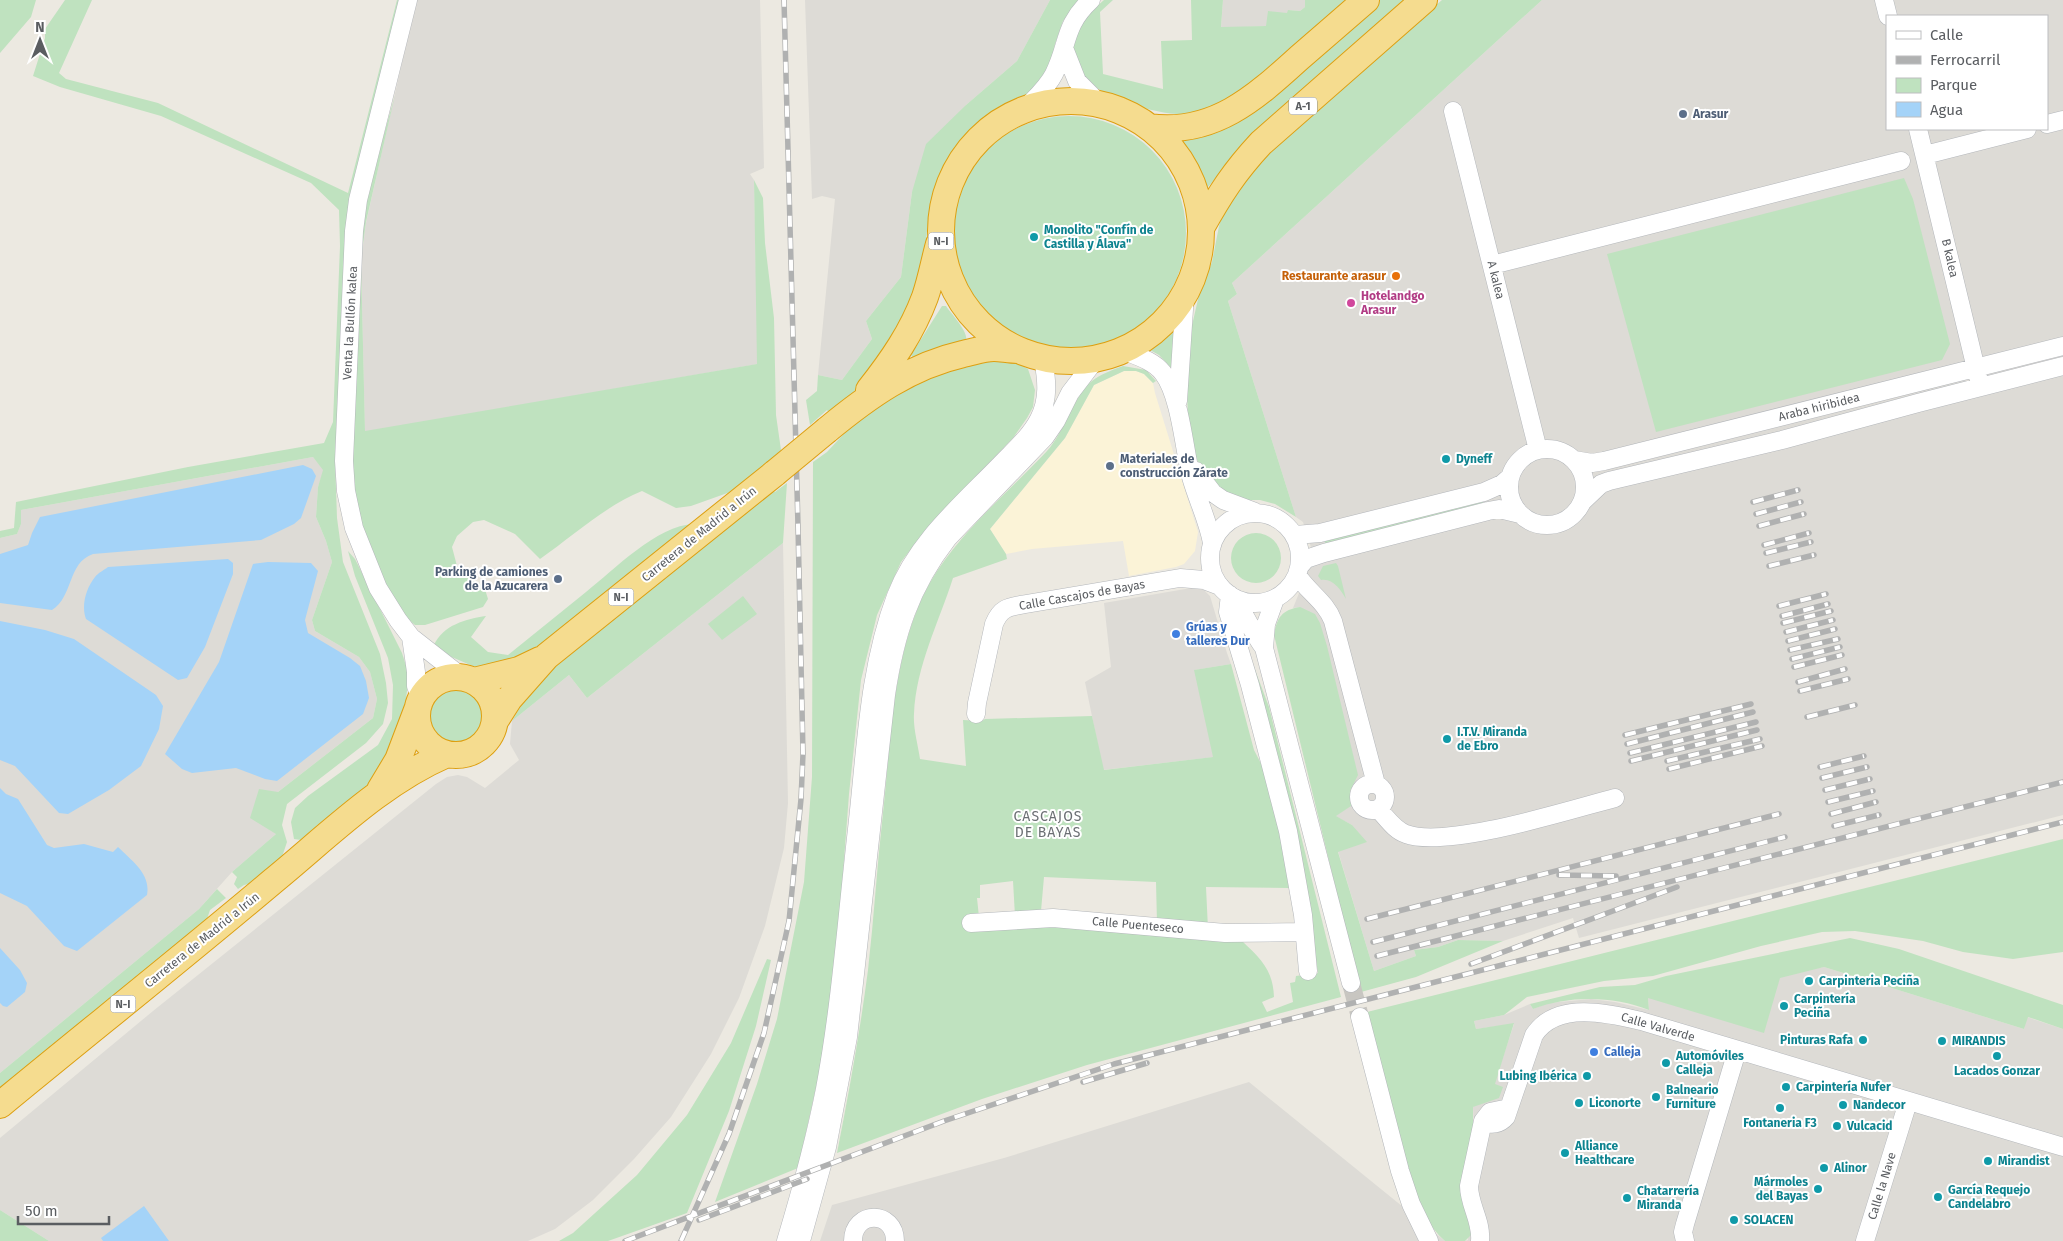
<svg xmlns="http://www.w3.org/2000/svg" width="2063" height="1241" font-family="'Fira Sans',sans-serif">
<rect width="100%" height="100%" fill="#ece9e1"/>
<path fill="#fbf3d7" d="M1124,371H1136L1144,374L1153,383L1155,393L1198,532L1195,551L1184,564L1176,567L1129,576L1123,541L1032,549L1006,554L990,529L1065,438L1094,385Z"/>
<path fill="#dddbd6" fill-rule="evenodd" d="M416,0H760L764,168L750,174L754,180L758,364L365,432L361,260L366,223Z
M805,0H1050L1017,61L966,105L912,192L901,277L866,321L872,339L842,380L818,375L835,199L822,196L812,199Z
M1223,0H1305V7L1300,11L1288,10V13L1267,26L1221,28Z
M1542,0H2063V815L1579,938L1573,918L1503,941L1458,940L1438,947L1414,950L1416,956L1374,971L1338,851L1352,825L1335,816L1350,806V791L1300,607L1293,608L1306,576L1307,568L1316,563L1303,522L1296,517L1228,301L1237,294L1232,283ZM1887,16H2047V129H1887Z
M313,457L324,470L318,487L316,517L326,541L332,562L312,620L315,631L359,657L370,672L377,699L373,718L278,792L276,834L232,872L199,909L0,1073V538L17,534L21,524V510Z
M783,543L788,803L784,848L765,926L739,998L711,1054L671,1117L634,1159L593,1200L555,1229L528,1241H49L0,1210V1138L153,1011L436,784L447,777L458,775L467,777L485,788L519,760L510,744L512,721L569,675L587,698Z
M1191,588L1204,590L1210,596L1227,653L1231,664L1195,670L1214,757L1103,770L1085,682L1111,667L1104,603Z
M1824,967L2024,1029L2027,1017L2063,1029V1241H1465L1468,1240L1474,1134L1473,1107L1494,1084L1514,1024L1476,1029L1474,1021L1504,1015L1530,1004L1533,1009L1548,1003L1591,999L1615,1002L1649,1010L1648,998Z
M1249,1082L1445,1241H820L832,1205L1004,1158Z"/>
<path fill="#bfe2bf" d="M0,0H36L31,17L0,53Z
M65,0H92L59,73L66,79L158,103L348,193L397,0H400L345,249L335,459L337,518L343,562L380,654L386,683L388,703L383,724L366,743L287,804L282,825L287,842L280,863L257,882L244,885L238,889L234,884L237,877L232,872L276,834L250,818L259,789L278,792L373,718L377,699L370,672L359,657L315,631L312,620L332,562L326,541L316,517L318,487L323,470L313,457L21,510V524L17,534L0,538V531L14,528L16,502L188,467L324,443L333,422L340,246L339,210L311,183L161,116L60,87L33,76L45,38V29Z
M1050,0H1082L1063,21L1055,44L1050,72L1038,90L978,122L950,154L935,186L927,230L925,265L882,364L851,397L830,414L827,410L810,425L806,400L817,391L818,375L842,380L872,339L866,321L901,277L912,192L926,144L966,105L1017,61Z
M1104,0H1113L1100,12L1103,74L1163,89L1161,41L1192,40L1191,0H1223L1221,27L1266,26L1268,11L1287,13L1288,10L1300,11L1305,7V0H1347C1327,18 1307,35 1287,53C1260,76 1232,104 1196,113C1167,120 1104,98 1083,78C1071,66 1071,37 1080,24C1086,15 1096,7 1104,0Z
M1378,0H1410L1246,144L1207,188L1193,157L1180,140Z
M1442,0H1542L1232,283L1237,294L1228,301L1296,517L1275,504L1260,500H1246L1225,493L1203,473L1195,455L1188,417L1187,394L1190,334L1199,295L1212,262L1219,226L1226,203L1271,148Z
M395,95L366,222L361,260L365,431L757,364L754,180L763,198L765,243L774,318L776,415L781,450L775,457L733,491L691,506L676,508L642,491C605,506 573,536 540,559L515,534L484,520L473,522L457,536L452,547L457,566L467,577L484,586L488,599L483,607L425,625H415L400,612L377,572L362,532L352,489L349,449L358,285L364,205Z
M952 233a117 117 0 1 1 234 0a117 117 0 1 1-234 0Z
M1904,178L1913,199L1950,344L1942,360L1656,432L1607,254Z
M942,306H946C952,315 969,332 966,341L914,361L911,355Z
M1178,323L1176,373L1159,355L1150,350Z
M997,357L1011,360L1028,369L1035,390L1033,407L1027,418L1013,438L931,523L901,562L877,615L861,680L849,794L841,900L828,1015L819,1074L798,1168L715,1202L757,1084L777,1019L804,882L812,777L813,462L827,452L853,424L899,390L966,365Z
M1123,366L1146,370L1156,381L1153,383L1144,374L1136,371H1124L1094,385L1065,438L990,529L1006,554L1007,559L953,578C939,622 916,666 914,714C913,728 918,745 920,759L966,766L963,720L982,721L985,719L1092,716L1104,770L1213,757L1194,670L1231,664L1254,750L1269,779L1281,829L1289,888L1206,887L1208,929L1157,923L1156,882L1044,877L1041,911L1015,916L1013,881L980,885V898H977L979,917L1033,926L1069,927L1242,941C1261,959 1273,970 1274,997L1262,1002L1267,1012L1293,1002L1290,983L1295,982L1296,976L1318,973L1303,877L1245,643L1269,707L1341,997L1087,1065L982,1099L837,1153C849,1092 860,1032 868,970C874,918 877,865 883,813C891,740 892,661 924,594C950,540 1007,494 1047,451C1064,433 1075,393 1092,381C1101,374 1112,370 1123,366Z
M787,483L783,543L587,698L569,675L512,721L529,692L549,672L771,490L775,492Z
M1482,499L1484,506L1326,546L1324,539Z
M694,524L528,659L482,670L447,655L434,645C443,625 466,619 486,616L471,637L488,652L508,655C534,634 560,613 586,592C614,570 657,525 694,524Z
M1231 558a25 25 0 1 1 50 0a25 25 0 1 1-50 0Z
M348,551L355,559L402,653L409,675L406,699L400,728L372,784L308,841L294,839L291,822L295,808L308,796L378,745L392,719L393,685L388,658L355,576Z
M1336,563L1338,566L1346,599C1341,590 1333,578 1321,580L1318,576L1323,566Z
M743,596L757,614L722,640L708,624Z
M1300,607L1315,614L1320,623L1327,646L1358,775L1350,791L1351,806L1336,816L1352,825L1367,842L1338,852L1374,971L1416,956L1414,950L1438,947L1458,940L1503,941L1416,977L1361,992L1274,635C1277,617 1282,610 1300,607Z
M429 716a28 28 0 1 1 56 0a28 28 0 1 1-56 0Z
M2063,839V952L2013,959L1963,952L1923,941L1855,931L1822,932L1761,946L1653,976L1604,981L1527,997L1504,1015L1474,1021L1476,1029L1514,1023L1495,1084L1503,1087L1499,1098L1473,1107V1233L1465,1241H1445C1413,1213 1404,1155 1394,1115C1385,1081 1376,1046 1367,1012Z
M217,889L226,898L210,910L206,922L0,1091V1073L199,909Z
M1850,938L1899,949L2063,1005V1029L2028,1017L2024,1029L1824,967L1780,978L1764,1033L1648,998L1649,1010C1614,996 1569,995 1533,1009L1530,1004L1600,987L1635,985L1666,976Z
M767,959L771,960L756,1026L729,1111L687,1213L608,1241H559L573,1233L637,1175L687,1115L731,1043Z
M0,1210L49,1241H0Z"/>
<path fill="#a4d3f8" d="M303,465L312,469L316,476L301,518L294,524L261,540L93,554C67,563 74,596 52,610L0,603V554L28,545L32,533L40,517Z
M228,559L233,563V574L205,647L187,678L178,680L86,619C81,606 86,588 95,577C98,573 104,570 108,567Z
M268,562L311,563L318,571L305,620L308,633L350,658L360,666L366,681L369,698L363,714L277,781L265,779L236,768L192,773L182,769L165,754L219,662L253,564Z
M0,621L45,630L74,639L156,695L163,706L159,729L141,766L109,790L68,814L59,813L15,766L0,760Z
M0,788L6,794L18,799L47,845L54,848L84,844L113,852L118,847C132,861 151,874 147,895L77,951L64,946L27,906L0,893Z
M0,948L20,970L27,983L25,992L7,1007L3,1006L0,1003Z
M144,1206L169,1241H103L101,1238Z"/>
<g fill="none" stroke-linecap="round" stroke-linejoin="round">
<path stroke="#c8c6c1" stroke-width="18" stroke-dasharray="18 9" stroke-linecap="butt" d="M1351,983L1360,1017"/>
<defs>
<path id="minor" d="M408,0L358,200L354,231L344,461L346,491L354,528L378,588L398,620L411,637L462,677
M1884,0L1888,16
M1064,48L1077,81L1101,105
M1024,110C1034,99 1047,88 1054,74C1069,44 1063,26 1091,0
M1453,111L1538,450
M2047,124L2063,120
M1918,129L1978,377
M1925,155L2027,129
M1492,265L1901,161
M1124,351C1137,356 1154,361 1163,373C1180,395 1184,448 1191,477C1197,499 1208,520 1212,543
M1178,401L1185,294
M1509 487a38 38 0 1 1 76 0a38 38 0 1 1-76 0Z
M1574,460L1592,463L1604,461L2063,346
M1196,471L1213,493L1223,500L1255,512
M1582,502L1601,484L1609,481L1782,440L1918,403L2063,366
M1210 558a45 45 0 1 1 90 0a45 45 0 1 1-90 0Z
M1295,535L1320,533L1484,492L1502,484L1510,477
M1300,566L1306,559L1324,553L1488,511L1499,509L1520,514
M1297,575C1308,592 1326,602 1333,621L1376,784
M1230,595L1228,612L1250,685L1288,831L1303,915L1308,971
M1235,599C1245,615 1253,633 1264,648L1351,983
M411,637L416,672V686L421,698
M1264,648L1266,624L1275,599
M976,714L977,703L994,624C1001,607 1009,607 1026,604L1180,578L1204,580L1220,586
M1359 797a13 13 0 1 1 26 0a13 13 0 1 1-26 0Z
M1378,809C1387,818 1394,830 1406,834C1447,849 1569,810 1615,798
M971,923L1053,918L1225,933L1304,932
M1360,1017L1400,1171L1411,1204L1429,1241
M1509,1108L1490,1112L1483,1121C1491,1126 1500,1124 1506,1117L1534,1035C1556,1001 1608,1013 1641,1021L2063,1147
M786,1241C801,1191 815,1140 825,1089C841,1003 847,916 857,829C866,751 868,670 896,596C916,543 961,505 999,466C1012,452 1030,437 1039,419C1049,399 1047,380 1043,359
M801,1241L827,1147L848,1037L886,695C895,634 910,587 948,538L1045,437L1056,421L1070,393L1096,359
M853,1241C853,1210 895,1210 895,1241
M1480,1241C1482,1221 1469,1205 1469,1186L1483,1121
M1685,1241L1683,1232L1685,1224L1737,1051
M1865,1241L1908,1102"/>
<path id="highway" d="M941 231a130 130 0 1 1 260 0a130 130 0 1 1-260 0Z
M1149,127C1213,136 1255,98 1299,58C1321,39 1344,19 1366,0
M1201,228C1220,194 1234,172 1261,143L1424,0
M869,390C892,361 912,332 925,297C931,280 934,262 939,244
M827,430C868,396 910,366 963,354C973,352 984,348 994,348C1001,348 1009,350 1017,350
M417 716a39 39 0 1 1 78 0a39 39 0 1 1-78 0Z
M474,681L519,670L540,660
M495,721L509,699L547,656L775,473
M380,790L398,760L417,710
M0,1105C91,1030 183,957 273,881C328,836 380,783 447,754"/>
</defs>
<use href="#minor" stroke="#b4b7bb" stroke-width="19"/>
<use href="#highway" stroke="#dd9f10" stroke-width="28"/>
<use href="#minor" stroke="#fff" stroke-width="18"/>
<use href="#highway" stroke="#f5dc8f" stroke-width="26"/>
<defs>
<path id="rail" d="M1753,502L1798,490
M1756,514L1801,502
M1759,526L1804,514
M1764,545L1809,533
M1766,553L1811,542
M1769,566L1814,555
M1779,606L1826,594
M1782,616L1828,604
M1783,623L1831,611
M1786,632L1833,620
M1788,641L1835,629
M1790,650L1838,639
M1792,659L1840,647
M1794,667L1842,655
M1798,682L1845,669
M1800,691L1848,679
M1807,717L1855,705
M1625,735L1751,704
M1627,744L1753,712
M1630,753L1756,722
M1631,761L1757,730
M1667,761L1760,739
M1820,767L1864,756
M1669,769L1762,746
M1822,778L1867,767
M1825,790L1870,779
M1828,802L1873,791
M1831,814L1876,802
M1834,826L1879,815
M1559,875L1616,876
M1367,919L1779,814
M1373,942L1785,837
M1377,956L2063,782
M1471,964L1677,887
M1083,1082L1147,1063
M699,1220L807,1179
M625,1241L944,1121L1114,1064L2063,822
M681,1241L729,1134L764,1033L789,921L801,799L803,754L798,526L784,0"/>
</defs>
<use href="#rail" stroke="#b0b1b1" stroke-width="5.5"/>
<use href="#rail" stroke="#fff" stroke-width="4" stroke-dasharray="11" stroke-linecap="butt"/>
<defs>
<path id="highway-bridge" d="M775,473L827,430"/>
</defs>
<use href="#highway-bridge" stroke="#dd9f10" stroke-width="28" stroke-linecap="butt"/>
<use href="#highway-bridge" stroke="#f5dc8f" stroke-width="26"/>
</g>
<g fill="#5c6f8a" stroke="#fff" stroke-width="2">
<circle cx="1683" cy="114" r="5"/>
<circle cx="1110" cy="466" r="5"/>
<circle cx="558" cy="579" r="5"/>
</g>
<g fill="#0f9aa8" stroke="#fff" stroke-width="2">
<circle cx="1034" cy="237" r="5"/>
<circle cx="1446" cy="459" r="5"/>
<circle cx="1447" cy="739" r="5"/>
<circle cx="1809" cy="981" r="5"/>
<circle cx="1784" cy="1006" r="5"/>
<circle cx="1863" cy="1040" r="5"/>
<circle cx="1942" cy="1041" r="5"/>
<circle cx="1997" cy="1056" r="5"/>
<circle cx="1666" cy="1063" r="5"/>
<circle cx="1587" cy="1076" r="5"/>
<circle cx="1786" cy="1087" r="5"/>
<circle cx="1656" cy="1097" r="5"/>
<circle cx="1579" cy="1103" r="5"/>
<circle cx="1843" cy="1105" r="5"/>
<circle cx="1780" cy="1108" r="5"/>
<circle cx="1837" cy="1126" r="5"/>
<circle cx="1565" cy="1153" r="5"/>
<circle cx="1988" cy="1161" r="5"/>
<circle cx="1824" cy="1168" r="5"/>
<circle cx="1818" cy="1189" r="5"/>
<circle cx="1938" cy="1197" r="5"/>
<circle cx="1627" cy="1198" r="5"/>
<circle cx="1734" cy="1220" r="5"/>
</g>
<circle fill="#e8710a" stroke="#fff" stroke-width="2" cx="1396" cy="276" r="5"/>
<circle fill="#d1479c" stroke="#fff" stroke-width="2" cx="1351" cy="303" r="5"/>
<g fill="#3f7fe0" stroke="#fff" stroke-width="2">
<circle cx="1176" cy="634" r="5"/>
<circle cx="1594" cy="1052" r="5"/>
</g>
<g text-anchor="middle" dominant-baseline="central" stroke-width="4" stroke-linejoin="round" paint-order="stroke">
<g fill="#fff" stroke="#8c8e90" stroke-width="1">
<rect x="1289" y="97.5" width="28" height="17" rx="4"/>
<rect x="928.5" y="232.5" width="25" height="17" rx="4"/>
<rect x="608.5" y="588.5" width="25" height="17" rx="4"/>
<rect x="110.5" y="995.5" width="25" height="17" rx="4"/>
</g>
<g font-size="11" font-weight="bold" fill="#5a5d61">
<text x="1303" y="106">A-1</text>
<text x="941" y="241">N-I</text>
<text x="621" y="597">N-I</text>
<text x="123" y="1004">N-I</text>
</g>
<g font-size="12" font-weight="bold" fill="#4e5e75" stroke="#fff" text-anchor="start">
<text x="1693" y="114">Arasur</text>
<text x="1120" y="459">Materiales de<tspan x="1120" dy="14">construcción Zárate</tspan></text>
<text x="548" y="572" text-anchor="end">Parking de camiones<tspan x="548" dy="14">de la Azucarera</tspan></text>
</g>
<g font-size="12" font-weight="bold" fill="#0d838f" stroke="#fff" text-anchor="start">
<text x="1044" y="230">Monolito "Confín de<tspan x="1044" dy="14">Castilla y Álava"</tspan></text>
<text x="1456" y="459">Dyneff</text>
<text x="1457" y="732">I.T.V. Miranda<tspan x="1457" dy="14">de Ebro</tspan></text>
<text x="1819" y="981">Carpinteria Peciña</text>
<text x="1794" y="999">Carpintería<tspan x="1794" dy="14">Peciña</tspan></text>
<text x="1853" y="1040" text-anchor="end">Pinturas Rafa</text>
<text x="1952" y="1041">MIRANDIS</text>
<text x="1676" y="1056">Automóviles<tspan x="1676" dy="14">Calleja</tspan></text>
<text x="1997" y="1071" text-anchor="middle">Lacados Gonzar</text>
<text x="1577" y="1076" text-anchor="end">Lubing Ibérica</text>
<text x="1796" y="1087">Carpintería Nufer</text>
<text x="1666" y="1090">Balneario<tspan x="1666" dy="14">Furniture</tspan></text>
<text x="1589" y="1103">Liconorte</text>
<text x="1853" y="1105">Nandecor</text>
<text x="1780" y="1123" text-anchor="middle">Fontaneria F3</text>
<text x="1847" y="1126">Vulcacid</text>
<text x="1575" y="1146">Alliance<tspan x="1575" dy="14">Healthcare</tspan></text>
<text x="1998" y="1161">Mirandist</text>
<text x="1834" y="1168">Alinor</text>
<text x="1808" y="1182" text-anchor="end">Mármoles<tspan x="1808" dy="14">del Bayas</tspan></text>
<text x="1948" y="1190">García Requejo<tspan x="1948" dy="14">Candelabro</tspan></text>
<text x="1637" y="1191">Chatarrería<tspan x="1637" dy="14">Miranda</tspan></text>
<text x="1744" y="1220">SOLACEN</text>
</g>
<g font-size="12" fill="#5a5d61" stroke="#fff">
<text transform="translate(1950 258) rotate(77)">B kalea</text>
<text transform="translate(1496 280) rotate(76)">A kalea</text>
<text transform="translate(350 323) rotate(-87)">Venta la Bullón kalea</text>
<text transform="translate(1819 407) rotate(-14)">Araba hiribidea</text>
<text transform="translate(699 534) rotate(-39)">Carretera de Madrid a Irún</text>
<text transform="translate(1082 595) rotate(-10)">Calle Cascajos de Bayas</text>
<text transform="translate(1138 925) rotate(5)">Calle Puenteseco</text>
<text transform="translate(202 940) rotate(-39)">Carretera de Madrid a Irún</text>
<text transform="translate(1658 1027) rotate(16)">Calle Valverde</text>
<text transform="translate(1882 1186) rotate(-73)">Calle la Nave</text>
</g>
<g font-size="12" font-weight="bold" fill="#c56008" stroke="#fff" text-anchor="end">
<text x="1386" y="276">Restaurante arasur</text>
</g>
<g font-size="12" font-weight="bold" fill="#b23c85" stroke="#fff" text-anchor="start">
<text x="1361" y="296">Hotelandgo<tspan x="1361" dy="14">Arasur</tspan></text>
</g>
<g font-size="12" font-weight="bold" fill="#366cbe" stroke="#fff" text-anchor="start">
<text x="1186" y="627">Grúas y<tspan x="1186" dy="14">talleres Dur</tspan></text>
<text x="1604" y="1052">Calleja</text>
</g>
<g font-size="14" letter-spacing="1" fill="#6b6f73" stroke="#fff">
<text x="1048" y="816">CASCAJOS<tspan x="1048" dy="16">DE BAYAS</tspan></text>
</g>
</g>
<rect x="1886" y="15" width="162" height="115" fill="#ffffff" stroke="#bdbec0"/>
<rect x="1896" y="31" width="25" height="8" fill="#ffffff" stroke="#bdbec0"/>
<text x="1930" y="40" font-size="15" fill="#5a5d61">Calle</text>
<rect x="1896" y="56" width="25" height="8" fill="#b0b1b1" stroke="#bdbec0"/>
<text x="1930" y="65" font-size="15" fill="#5a5d61">Ferrocarril</text>
<rect x="1896" y="78" width="25" height="15" fill="#bfe2bf" stroke="#bdbec0"/>
<text x="1930" y="90" font-size="15" fill="#5a5d61">Parque</text>
<rect x="1896" y="102" width="25" height="15" fill="#a4d3f8" stroke="#bdbec0"/>
<text x="1930" y="115" font-size="15" fill="#5a5d61">Agua</text>
<g transform="translate(40 40)" stroke="#ffffff" stroke-width="4" paint-order="stroke">
<path d="M0-4L9 19L0 12L-9 19Z" fill="#5a5d61"/>
<text y="-8" font-size="14" font-weight="bold" text-anchor="middle" fill="#5a5d61">N</text>
</g>
<path d="M18 1216v8h91v-8" fill="none" stroke="#5a5d61" stroke-width="2.5"/>
<text x="25" y="1216" font-size="15" fill="#5a5d61" stroke="#ffffff" stroke-width="4" paint-order="stroke">50 m</text>
</svg>
